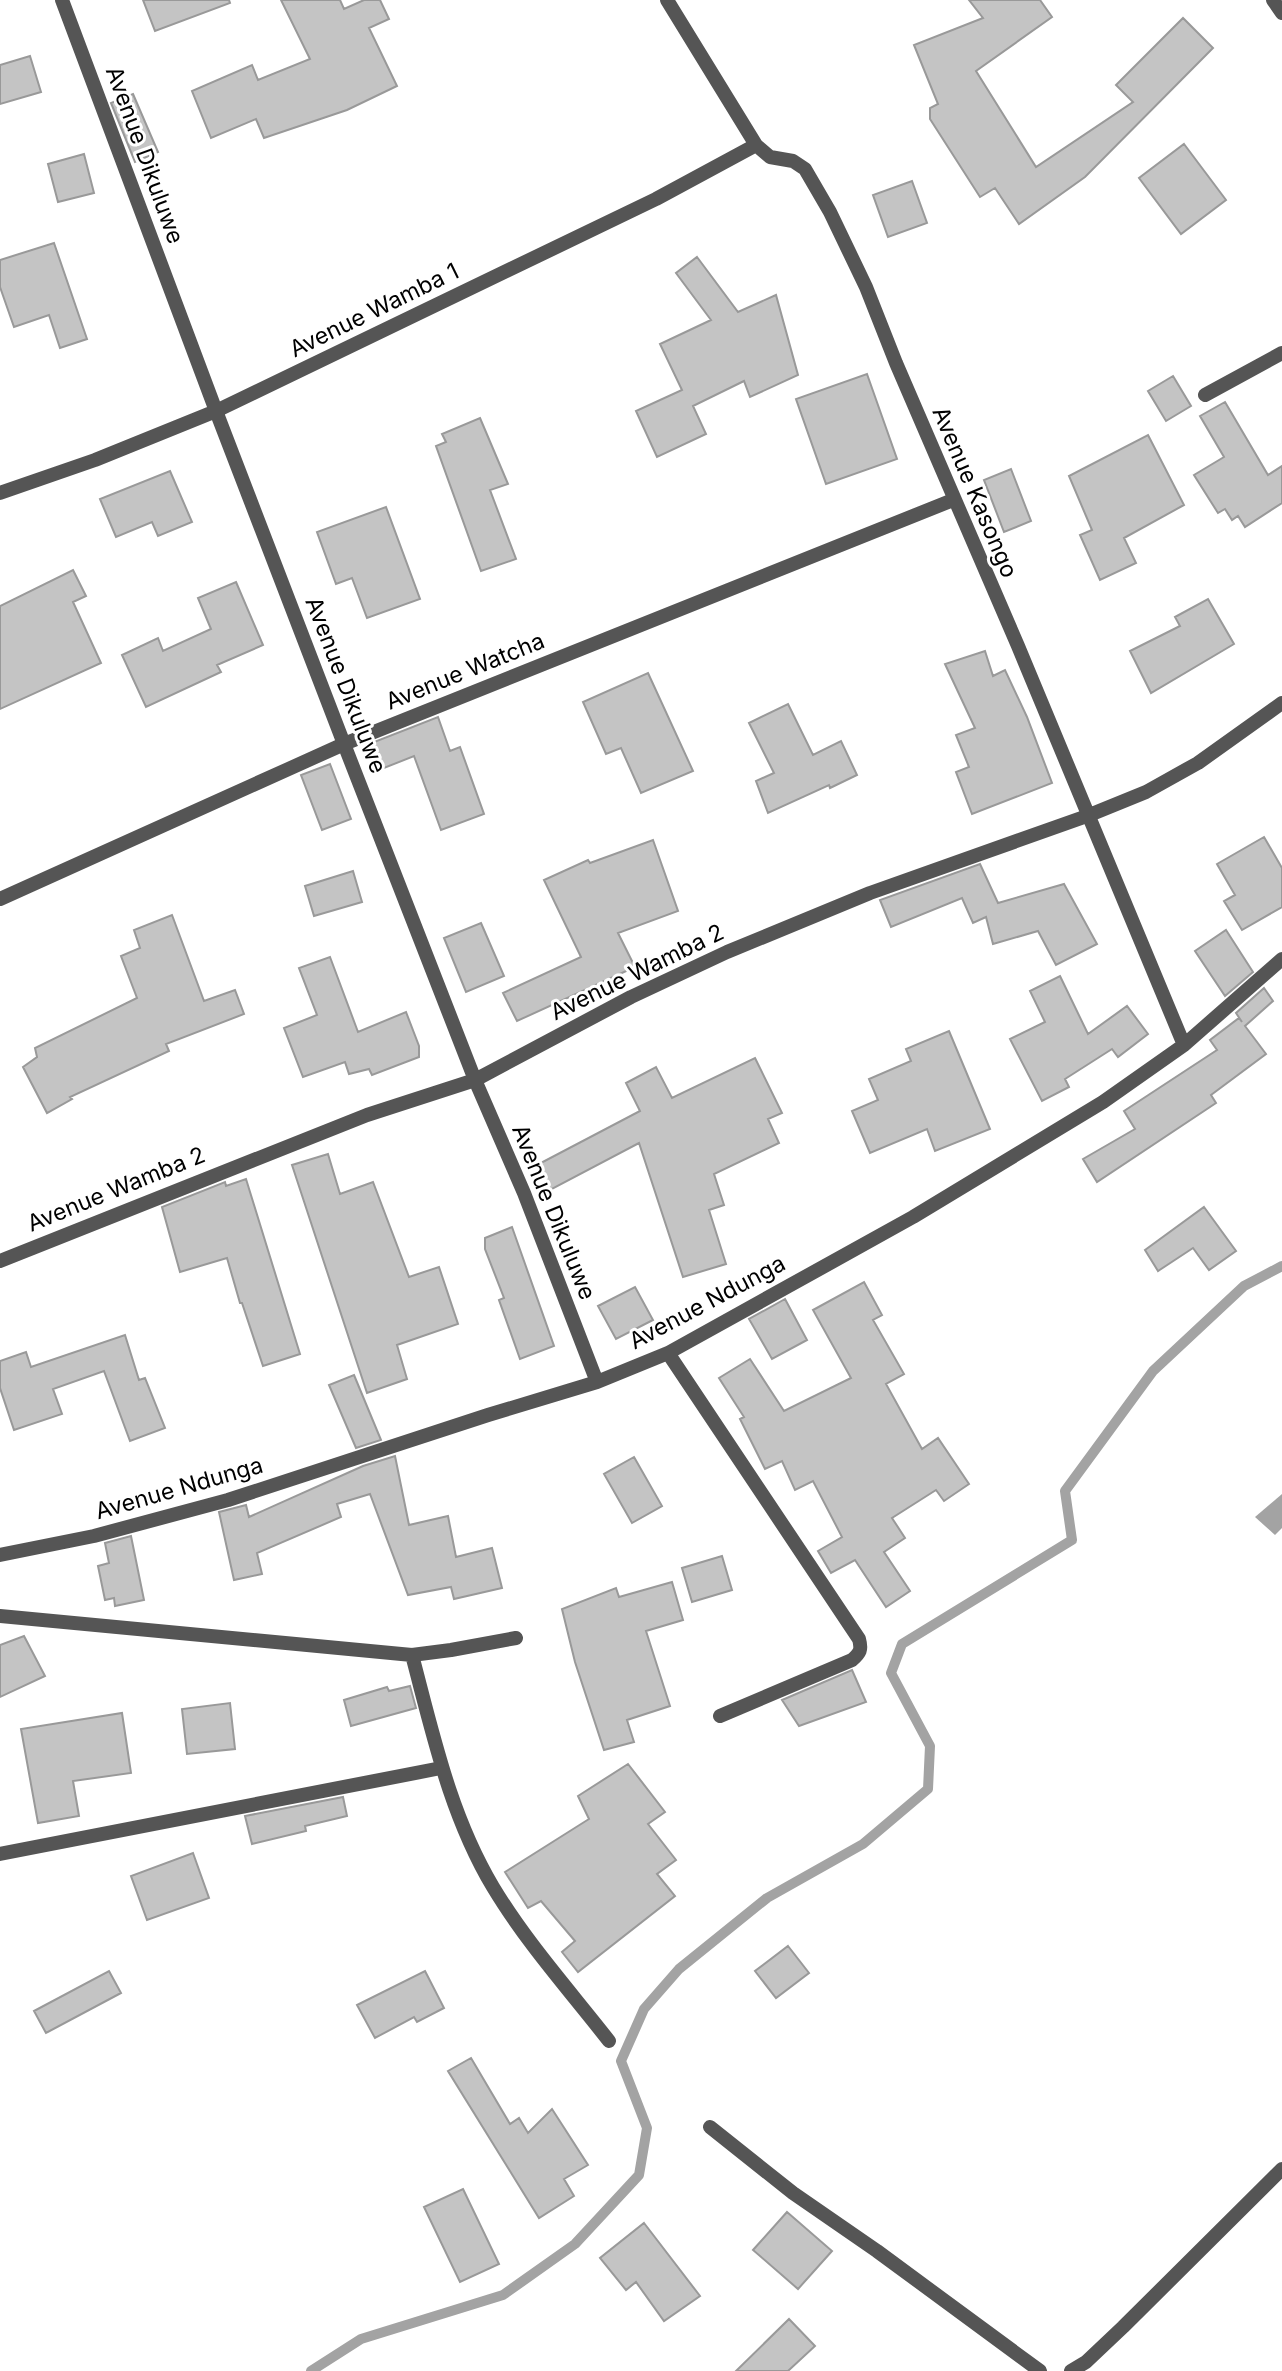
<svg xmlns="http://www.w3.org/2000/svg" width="1282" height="2371" font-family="Inter,sans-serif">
<rect width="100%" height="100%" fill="#fff"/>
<path fill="#a3a3a3" d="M1282,1494V1528L1275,1535L1255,1517Z"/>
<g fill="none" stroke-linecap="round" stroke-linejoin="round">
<path stroke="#a3a3a3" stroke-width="10" d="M311,2371L361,2339L503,2295L575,2244L639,2175L647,2128L621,2061L644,2009L679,1969L767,1898L863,1844L928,1789L930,1746L891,1673L902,1644L1072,1540L1065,1491L1153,1371L1244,1286L1282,1266"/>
</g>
<path fill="#c4c4c4" stroke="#999" stroke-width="2" d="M143,0H229L230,3L155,31Z
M281,0H340L344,9L364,0H380L389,19L369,28L397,86L347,110L264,138L256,119L211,138L192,91L252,65L258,80L310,59Z
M969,0H1040L1052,17L976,71L1036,167L1133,102L1116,85L1183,18L1213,48L1085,177L1019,224L995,188L980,197L930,119V108L938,104L914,45L983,18Z
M30,56L41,92L0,104V65Z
M133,94L158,152L135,162L111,103Z
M1184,144L1226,200L1181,234L1139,178Z
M84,154L94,193L58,202L48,164Z
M912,181L927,223L888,237L873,195Z
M54,243L87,339L60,348L49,315L14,327L0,287V260Z
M697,257L738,312L776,295L798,375L750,397L744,381L693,406L706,434L657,457L636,411L682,390L660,344L711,320L676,273Z
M867,374L897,459L826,484L796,399Z
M1173,376L1191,406L1166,421L1148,391Z
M1225,402L1268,475L1282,466V503L1245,527L1238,516L1232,520L1225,509L1218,513L1194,475L1224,457L1200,416Z
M480,418L508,484L490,490L516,559L481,571L436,446L446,442L442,434Z
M1148,435L1184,505L1124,538L1136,563L1100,580L1080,535L1092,530L1069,476Z
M1011,469L1031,521L1004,532L984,480Z
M170,471L192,522L158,536L152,522L116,537L100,499Z
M386,507L420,599L367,618L352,578L336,584L317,532Z
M73,570L86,596L73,602L101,663L0,709V606Z
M236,582L263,645L217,665L221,672L146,707L122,655L158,638L163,651L211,629L198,598Z
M1208,599L1234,644L1151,693L1130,651L1180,626L1175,617Z
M985,651L993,676L1005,670L1027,717L1052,783L972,814L956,772L969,767L956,735L975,728L945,664Z
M648,673L693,771L641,793L621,748L606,754L583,702Z
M788,704L813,755L841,741L857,775L830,788L829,785L768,813L756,781L774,773L749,723Z
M438,717L450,751L460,747L484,814L441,830L414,756L379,770L369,744Z
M330,764L351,819L322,830L301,775Z
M1264,837L1282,868V907L1242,930L1224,901L1235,895L1217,864Z
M653,840L678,911L618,933L635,967L517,1021L503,993L581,957L544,880L588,860L590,863Z
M980,864L998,903L1064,884L1097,944L1056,965L1038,931L993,944L986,917L973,923L962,898L891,927L880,900Z
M353,871L362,902L314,916L305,886Z
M172,915L204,1001L235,990L244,1014L166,1044L169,1051L70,1097L72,1099L47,1113L23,1067L37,1057L35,1048L137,998L121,956L140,948L134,930Z
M481,923L504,976L466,992L444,938Z
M1226,930L1253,972L1225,996L1195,951Z
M330,957L358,1032L406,1012L419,1046V1057L372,1075L369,1069L349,1074L345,1062L303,1077L284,1028L317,1015L299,968Z
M1060,976L1088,1034L1127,1006L1148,1034L1118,1057L1112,1049L1065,1079L1069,1087L1042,1101L1010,1039L1045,1022L1030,991Z
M1264,988L1273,1001L1245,1026L1266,1054L1211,1095L1216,1103L1097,1182L1083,1159L1135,1129L1124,1111L1217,1050L1210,1040L1239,1018L1242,1022L1236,1013Z
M949,1031L990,1129L935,1151L927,1129L870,1153L852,1111L878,1100L869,1079L911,1061L906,1049Z
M755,1058L782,1113L768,1119L779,1143L714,1174L724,1205L709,1210L726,1264L683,1277L639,1143L550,1190L537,1165L640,1111L626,1083L656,1067L672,1098Z
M328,1154L340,1194L373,1182L409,1277L439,1267L458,1324L397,1345L407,1379L367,1393L292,1165Z
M246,1179L300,1354L263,1366L242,1303H240L227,1258L180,1272L162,1207L225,1182L226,1186Z
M1204,1207L1236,1251L1209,1270L1193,1248L1158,1271L1145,1250Z
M512,1227L554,1346L520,1359L499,1300L504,1298L485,1249V1238Z
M864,1282L882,1315L873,1320L904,1374L886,1384L922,1449L938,1438L969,1484L944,1501L936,1490L892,1518L905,1538L884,1552L910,1591L886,1607L855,1560L831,1573L818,1551L842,1537L813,1481L795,1490L782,1461L765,1469L740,1419L744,1417L719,1378L750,1359L784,1411L851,1378L813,1310Z
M635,1287L653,1320L616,1339L598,1306Z
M785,1299L807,1340L772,1359L749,1319Z
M125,1335L139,1380L145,1378L165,1428L130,1441L104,1371L53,1389L62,1414L14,1430L0,1388V1361L26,1352L31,1367Z
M354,1375L381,1440L356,1448L329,1385Z
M395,1456L409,1525L448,1516L456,1557L492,1548L502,1588L454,1599L451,1587L408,1595L370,1494L337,1504L341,1517L257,1553L262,1574L234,1580L219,1512L246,1505L249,1517L363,1466Z
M634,1457L662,1506L632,1523L604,1474Z
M131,1536L144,1600L115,1606L114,1598L105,1600L98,1566L109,1563L105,1543Z
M722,1556L732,1590L692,1602L682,1568Z
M672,1582L683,1620L646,1631L670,1706L627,1720L634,1742L604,1750L575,1662L562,1609L616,1588L619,1597Z
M24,1636L45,1676L0,1697V1645Z
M852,1670L866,1702L799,1726L782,1700Z
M410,1686L416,1708L351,1726L344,1700L387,1687L389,1691Z
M230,1703L235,1749L187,1754L182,1709Z
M122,1713L131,1773L73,1781L79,1816L38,1823L21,1729Z
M628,1764L665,1812L648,1824L676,1860L657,1874L675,1896L578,1972L562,1952L575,1941L541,1901L528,1908L505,1872L589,1819L578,1796Z
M343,1797L347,1816L305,1826L306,1831L252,1844L245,1816Z
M193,1853L209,1898L147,1920L131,1876Z
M788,1946L809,1973L776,1998L755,1971Z
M109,1971L121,1993L46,2033L34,2011Z
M425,1971L444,2008L417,2022L414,2017L375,2038L357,2005Z
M471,2058L510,2124L519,2118L528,2133L552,2109L588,2165L564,2179L574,2196L539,2218L448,2071Z
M463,2189L499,2264L460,2282L424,2207Z
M787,2212L832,2251L798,2289L753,2250Z
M644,2223L700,2296L664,2321L636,2282L626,2290L600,2258Z
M789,2319L815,2346L788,2371H736Z"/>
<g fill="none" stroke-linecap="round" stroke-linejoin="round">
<path stroke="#555" stroke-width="14" d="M62,0L216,411L344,744L475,1080L524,1193L597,1382
M667,0L756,145L770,157L793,161L805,169L830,212L866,287L896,363L1018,646L1184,1045
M1273,0L1282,13
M1205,395L1282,353
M0,493L95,460L216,411L656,199L756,145
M0,899L344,744L953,500
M0,1261L367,1115L475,1080L631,997L727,952L870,893L1087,816L1146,792L1198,763L1282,703
M668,1353L859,1639C862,1650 860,1653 852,1660L720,1716
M0,1555L94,1536L228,1500L488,1415L597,1382L668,1353L913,1217L1103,1102L1184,1045L1282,959
M0,1616L412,1655L451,1650L516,1638
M412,1655C433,1734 450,1815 493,1887C526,1942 570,1991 609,2041
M0,1854L441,1768
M710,2127L793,2193L877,2251L1040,2371
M1071,2371L1086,2362L1123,2327L1282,2169"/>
</g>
<g text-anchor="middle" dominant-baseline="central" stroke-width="6" stroke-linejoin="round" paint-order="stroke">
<g font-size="23" fill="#000" stroke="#fff">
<text transform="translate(145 155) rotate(70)">Avenue Dikuluwe</text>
<text transform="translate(374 310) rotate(-26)">Avenue Wamba 1</text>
<text transform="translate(975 492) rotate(67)">Avenue Kasongo</text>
<text transform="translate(465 671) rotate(-22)">Avenue Watcha</text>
<text transform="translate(346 685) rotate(69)">Avenue Dikuluwe</text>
<text transform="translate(637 972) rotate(-26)">Avenue Wamba 2</text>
<text transform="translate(116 1189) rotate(-22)">Avenue Wamba 2</text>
<text transform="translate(554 1212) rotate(68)">Avenue Dikuluwe</text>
<text transform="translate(707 1302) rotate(-28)">Avenue Ndunga</text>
<text transform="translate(179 1488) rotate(-16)">Avenue Ndunga</text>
</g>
</g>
</svg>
